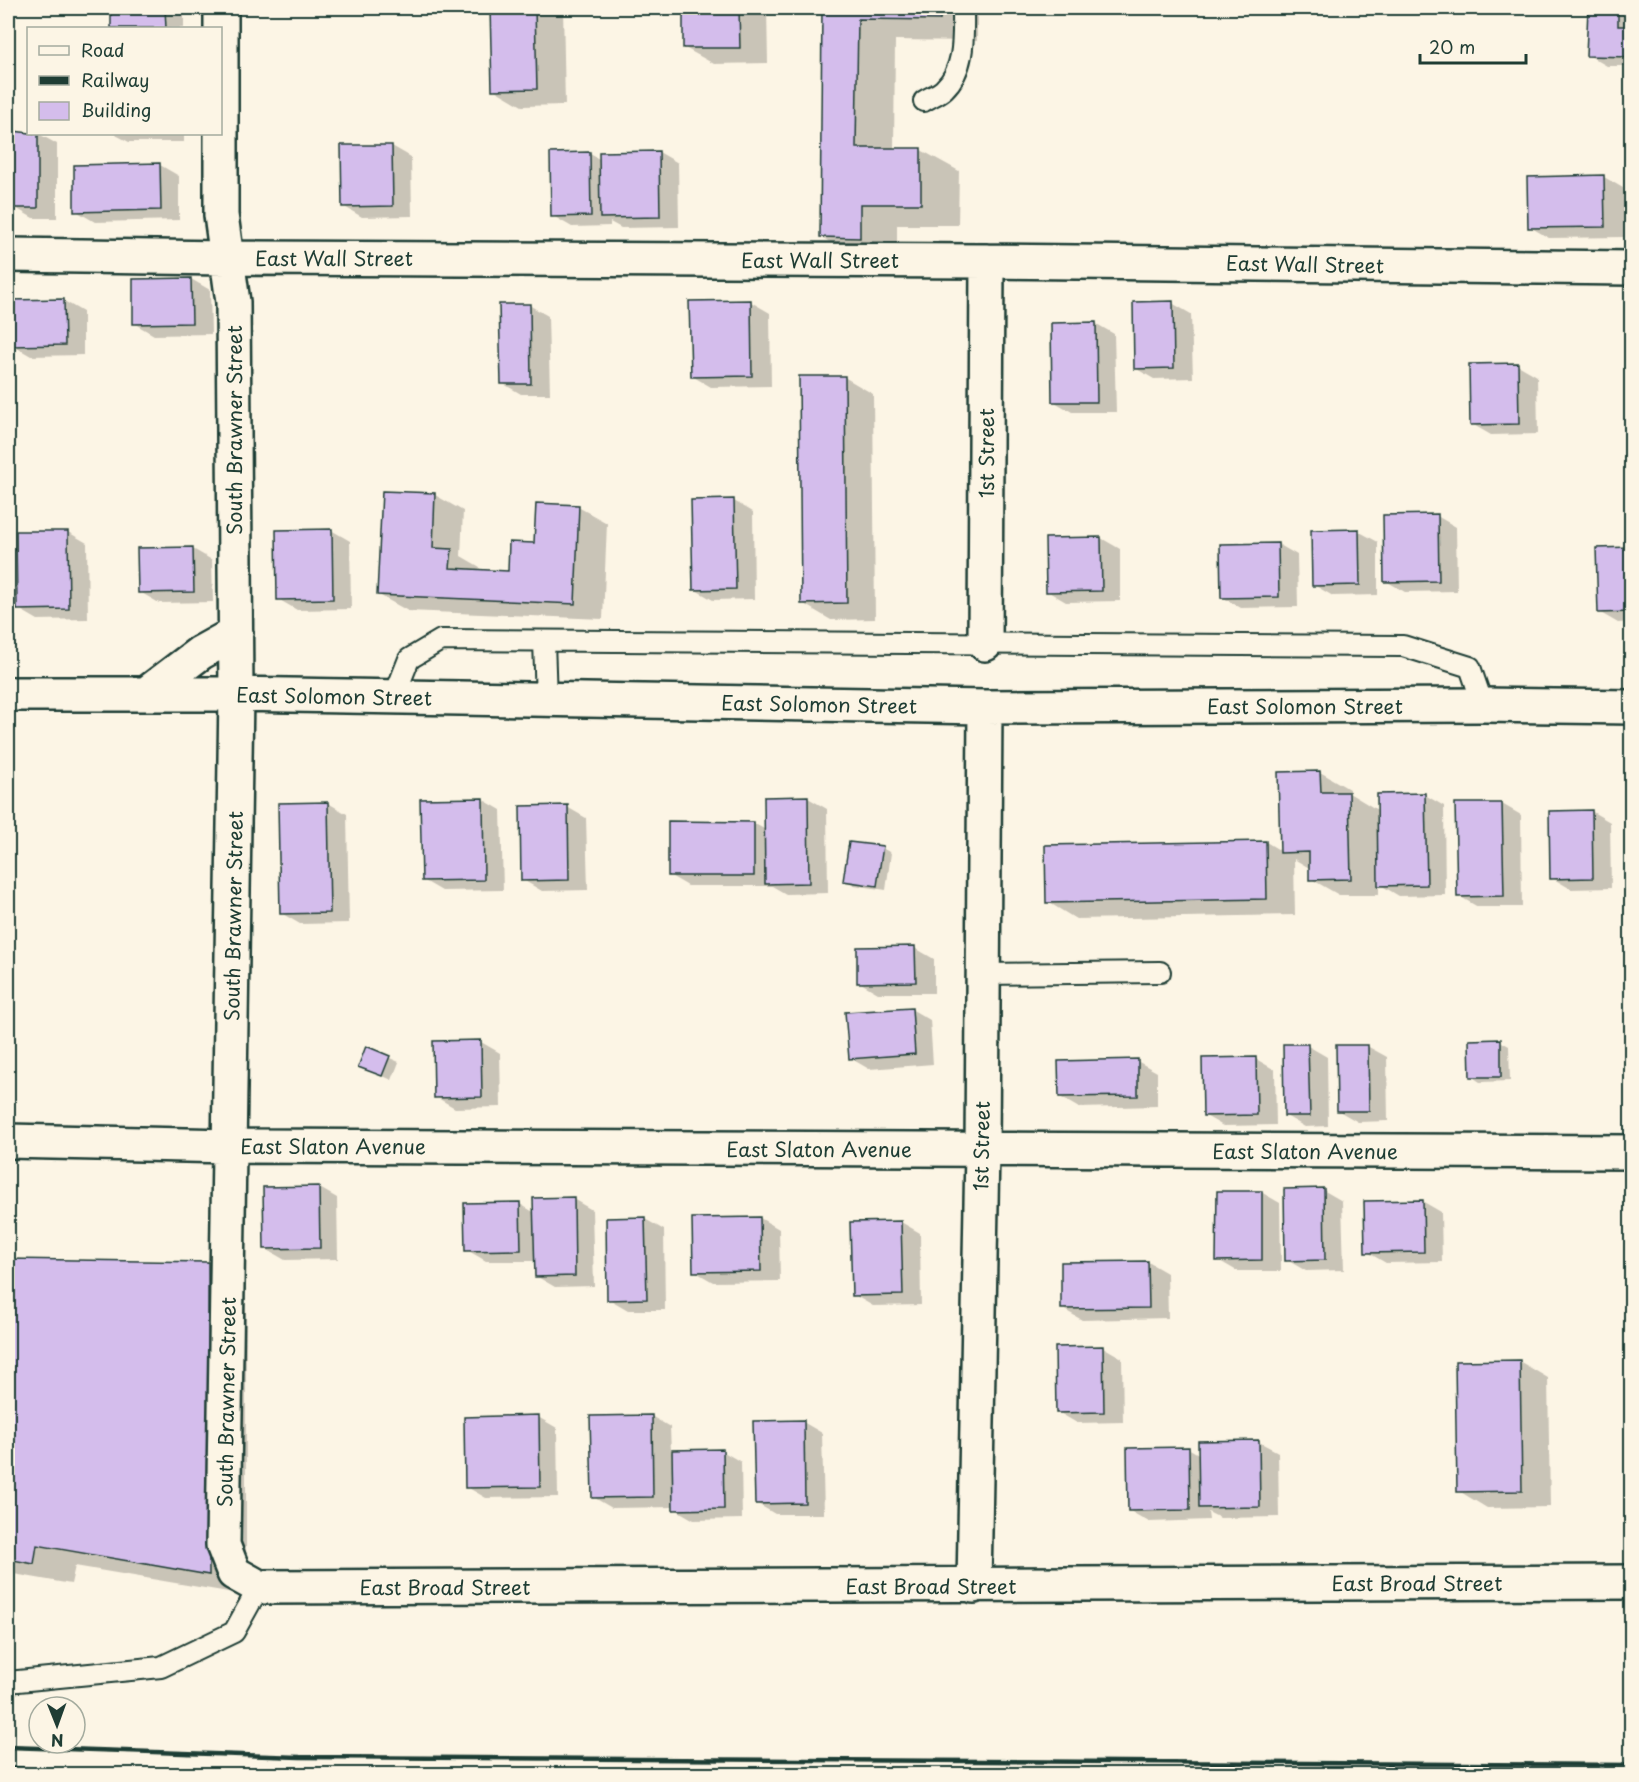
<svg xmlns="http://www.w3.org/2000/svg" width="1639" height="1782" font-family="'Playpen Sans',sans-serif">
<rect width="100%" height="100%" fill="#fcf5e5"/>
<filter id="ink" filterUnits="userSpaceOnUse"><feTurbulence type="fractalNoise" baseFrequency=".0167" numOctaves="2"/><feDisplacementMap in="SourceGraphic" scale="12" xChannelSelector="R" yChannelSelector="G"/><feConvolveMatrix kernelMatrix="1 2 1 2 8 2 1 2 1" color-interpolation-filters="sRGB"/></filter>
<g filter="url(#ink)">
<path fill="#0003" d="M112,8H184V28H113Z
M492,8H563L565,105L522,106L493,89Z
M684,8H767L768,63L714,64L685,48Z
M823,8H977V41L895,40L894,150H921L959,171L958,225H897V259L859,258L821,237Z
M1589,8L1632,9V66H1607L1588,55Z
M14,133L39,134L57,144V218H33L14,207Z
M114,134H184V142H129Z
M392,146L411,157L412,216L362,217L343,206Z
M659,152L678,163L679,227L621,228L610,222V226L572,227L553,216L590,154L601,160Z
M160,165L179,176V220L95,222L76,211Z
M1604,177L1623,188L1624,237L1549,238L1530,227Z
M191,279L210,290L211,334L154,335L135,324Z
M64,301L83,312V355L31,356L12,345Z
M751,302L770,313L771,386L711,387L692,376Z
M1172,303L1191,314L1193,378L1154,379L1135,368Z
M529,305L548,316L550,394H521L502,383Z
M1095,323L1114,334L1116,412H1072L1053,401Z
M1518,365L1537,376L1538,434L1491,435L1472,424Z
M844,377L873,394L875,619L831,620L802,603Z
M435,495L463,511L461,556L480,567L479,571L509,572L536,544L578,507L607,523L603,619L408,611L379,595Z
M734,501L753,512L754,599L713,600L694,589Z
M1437,516L1456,527L1457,591L1405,592L1386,581Z
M331,530L350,541L351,609L297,610L278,599Z
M1358,531L1378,542V595L1333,596L1314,585Z
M68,532L87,543L88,619L38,620L19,609Z
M1101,538L1120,549V601L1066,602L1047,591Z
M1278,544L1297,555L1298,607L1241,608L1222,597Z
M1632,548V622L1618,623L1599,612Z
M193,549L212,560L213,602L159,603L140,592L139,550Z
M1320,772L1349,789V793L1379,811L1425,795L1444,806L1445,895L1399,896L1379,884V895H1339L1311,879V869L1294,859L1295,915L1076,919L1048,902L1266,842L1281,851Z
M808,798L827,809L828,893L786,894L772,886H688L669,875L753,823L766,830Z
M482,799L501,810L503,890L442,891L423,880Z
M328,803L347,814L349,923L300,924L281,913L279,804Z
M1502,804L1521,815L1522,907H1478L1459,896Z
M567,807L586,818L588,890L542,891L523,880Z
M1591,811L1610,822L1611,888L1571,889L1552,878Z
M882,848L891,853L886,890L854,885L845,880Z
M915,948L934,959V993H878L859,982Z
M911,1009L930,1020L933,1064L869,1069L850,1058Z
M1500,1041L1509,1046L1510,1081L1480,1082L1471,1076Z
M435,1042H481L500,1053L501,1107L455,1108L436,1097Z
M1308,1046L1327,1057L1328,1126L1305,1127L1286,1116Z
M1367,1046L1387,1057L1388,1121L1358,1122L1339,1111Z
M367,1048L399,1062L392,1080L360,1066Z
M1256,1059L1275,1070L1276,1125L1223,1126L1204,1115L1203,1060Z
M1137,1061L1157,1072V1106L1079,1108L1060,1097Z
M318,1187L337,1198L338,1259L285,1260L266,1249Z
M1323,1190L1342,1201L1344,1270L1306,1271L1287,1260Z
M1261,1192L1280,1203L1281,1271H1237L1218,1260Z
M573,1199L592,1210L594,1286L555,1287L536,1276V1261H486L467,1250L520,1204L535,1213Z
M1422,1201L1441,1212L1442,1262L1386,1263L1367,1252Z
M760,1218L779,1229L780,1281L713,1282L694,1271Z
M645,1219L664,1230L665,1310H628L609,1299Z
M901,1222L920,1233L921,1305L873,1306L854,1295Z
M8,1260L208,1264L246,1285V1595L75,1566L71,1584L8,1573Z
M1148,1262L1167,1273L1168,1318L1082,1320L1063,1309Z
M1103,1347L1122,1358L1123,1422L1077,1423L1058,1412Z
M1519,1361L1548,1378L1550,1507L1487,1508L1459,1491Z
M651,1416L670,1427L671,1452L722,1451L741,1462L742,1519L694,1520L675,1509V1507L612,1508L593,1497Z
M538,1417L557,1428L558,1497L486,1498L467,1487Z
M803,1422L822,1433L824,1514H775L756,1503Z
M1259,1442L1278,1452L1279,1517L1220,1518L1208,1512L1209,1520L1149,1522L1130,1511L1188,1448L1200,1455Z"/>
<path fill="#d4bdec" stroke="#1f3d34" stroke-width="1.5" d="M111,8H165L166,28H111Z
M490,8H535L537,89L492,90Z
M683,8H739L740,48H683Z
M822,8H940V20L858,19L856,148H921V204H860V238L820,237Z
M1588,8H1618V26H1632V57L1586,56Z
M13,131L38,134V208H13Z
M341,145H392L393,206L342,207Z
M659,151L660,217L600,218L599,152Z
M590,152L591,216L551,217L550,153Z
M160,163L161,210L74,212V165Z
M1604,175L1605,227L1528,228L1527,177Z
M191,278L192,323L133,324V279Z
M64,299L65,345L10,346L9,300Z
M751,300L752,376L691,377L689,301Z
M1173,301L1174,368L1134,369L1133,302Z
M499,304H530L531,384H501Z
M1096,322L1097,402H1052L1051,323Z
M1518,363L1519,424L1470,425L1469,364Z
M799,376H845L847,603L801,604Z
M1627,386H1632V431H1628Z
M382,491L435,493L433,548L452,549L450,568L508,571L509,542L534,543L536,503L579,505L575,604L377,595Z
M734,499L736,589L693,590L691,500Z
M1438,514L1439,581L1384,582L1383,515Z
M332,529L333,599L277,600L276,530Z
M1359,529L1360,585L1312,586L1311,530Z
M16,531H68L69,609L17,610Z
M1101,537L1102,591L1046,592L1045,538Z
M1278,543L1279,597L1221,598L1220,544Z
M193,547L194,592L138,593L137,548Z
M1632,547V612L1598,613L1596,548Z
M1320,771L1321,792H1349L1351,879L1309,880V852L1280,853L1278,772Z
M1425,793L1427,885L1378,886L1377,794Z
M808,796L809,883L765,884L764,797Z
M483,798L484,880L422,881L420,799Z
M328,802L330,913L280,914L278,803Z
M1455,803H1502L1504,896L1457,897Z
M568,805L569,880L521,881L520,806Z
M1630,808H1632V881Z
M1592,810L1593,878L1550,879L1549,811Z
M668,821L754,822V876H668Z
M1266,841L1267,899L1046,903L1045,845Z
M849,842L883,846L877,886L843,881Z
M915,946L916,982L857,983V947Z
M912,1008L915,1054L849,1059L845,1012Z
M1501,1039V1077H1470L1469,1040Z
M481,1040L482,1097L434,1098L433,1041Z
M1283,1044H1308L1310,1116H1284Z
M1336,1045H1368L1369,1111H1337Z
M366,1046L390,1056L382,1076L358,1067Z
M1256,1057L1257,1115L1203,1116L1202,1058Z
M1138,1059V1096L1059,1097L1058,1061Z
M319,1186L320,1248L264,1249L263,1187Z
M1324,1188L1325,1260L1285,1261L1284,1189Z
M1217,1191H1262V1260L1216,1261Z
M574,1197L575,1276L535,1277L533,1198Z
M1423,1200L1424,1252L1365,1253L1364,1201Z
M520,1202L521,1250L465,1251L464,1203Z
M645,1217L647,1299L607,1300L606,1218Z
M760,1217L761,1271L693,1272L692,1218Z
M901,1221L903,1295L852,1296L850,1222Z
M8,1259L208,1262L209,1575L37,1545L34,1564L8,1559Z
M1148,1261L1149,1308L1061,1309V1262Z
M1103,1346L1104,1412L1056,1413L1055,1347Z
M1520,1360L1522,1491L1457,1492L1455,1361Z
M539,1415L540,1487L465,1488L464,1417Z
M652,1415L653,1497L592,1498L590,1416Z
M804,1420L805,1503L755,1504L753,1421Z
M1259,1440L1260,1507L1199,1508L1198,1441Z
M1189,1447L1190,1510L1128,1511L1127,1448Z
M723,1449L724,1509L673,1510L672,1450Z"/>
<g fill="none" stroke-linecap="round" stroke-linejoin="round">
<defs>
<path id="service" d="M924,101C930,97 939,94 944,89C966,68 963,35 963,8
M544,641L546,700
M394,697L409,659L441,640L1403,646L1470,667L1483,705
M983,974L1160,972
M8,1682L161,1667L234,1632L259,1587"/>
<path id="minor" d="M221,8V215L233,302L236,694L223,1545L234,1573L259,1587L1632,1582
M8,255L227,258L987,261L1632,268
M985,644L987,261
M8,694H236L985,707L1483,705L1632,707
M146,694L200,653L236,633
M8,1141L230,1146L1632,1152
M974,1586L982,1150L985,707"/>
</defs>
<use href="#service" stroke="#1f3d34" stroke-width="24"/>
<use href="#minor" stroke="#1f3d34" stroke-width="38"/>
<use href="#service" stroke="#fcf5e5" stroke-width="20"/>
<use href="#minor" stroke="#fcf5e5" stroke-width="33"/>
<path stroke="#1f3d34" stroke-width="4.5" d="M8,1747L300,1757L1632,1765
M8,1768L131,1774"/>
</g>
</g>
<g text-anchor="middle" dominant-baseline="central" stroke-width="4.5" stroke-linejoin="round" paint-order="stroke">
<g font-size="20" fill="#1f3d34" stroke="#fcf5e5">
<text x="334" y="258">East Wall Street</text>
<text x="820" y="260">East Wall Street</text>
<text transform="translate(1305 264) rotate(1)">East Wall Street</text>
<text transform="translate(234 430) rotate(-90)">South Brawner Street</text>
<text transform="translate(986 453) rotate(-90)">1st Street</text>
<text transform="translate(334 696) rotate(1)">East Solomon Street</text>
<text transform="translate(819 704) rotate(1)">East Solomon Street</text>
<text x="1305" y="706">East Solomon Street</text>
<text transform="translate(233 916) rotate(-89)">South Brawner Street</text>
<text x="333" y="1146">East Slaton Avenue</text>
<text transform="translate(981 1146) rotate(-89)">1st Street</text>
<text x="819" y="1149">East Slaton Avenue</text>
<text x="1305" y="1151">East Slaton Avenue</text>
<text transform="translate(226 1402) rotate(-89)">South Brawner Street</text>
<text x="1417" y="1583">East Broad Street</text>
<text x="931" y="1586">East Broad Street</text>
<text x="445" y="1587">East Broad Street</text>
</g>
</g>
<rect width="1639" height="1782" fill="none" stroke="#fcf5e5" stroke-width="30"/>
<rect x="15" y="15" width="1609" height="1752" fill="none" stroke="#1f3d34" stroke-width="2" filter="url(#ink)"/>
<rect x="27" y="27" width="195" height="108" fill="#fcf5e5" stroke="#a4ab9e" stroke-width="1.5"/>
<rect x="39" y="46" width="30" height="9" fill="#fcf5e5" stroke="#a4ab9e" stroke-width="1.5"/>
<text x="81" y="57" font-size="18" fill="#1f3d34">Road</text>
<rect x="39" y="76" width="30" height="9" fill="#1f3d34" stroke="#a4ab9e" stroke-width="1.5"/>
<text x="81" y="87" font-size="18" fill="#1f3d34">Railway</text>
<rect x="39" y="102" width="30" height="18" fill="#d4bdec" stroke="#a4ab9e" stroke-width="1.5"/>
<text x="81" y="117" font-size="18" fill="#1f3d34">Building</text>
<g transform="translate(57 1725) rotate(179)"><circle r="28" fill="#fcf5e5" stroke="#a4ab9e" stroke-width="1.5"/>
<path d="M0-4.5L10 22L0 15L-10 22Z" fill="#1f3d34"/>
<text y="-9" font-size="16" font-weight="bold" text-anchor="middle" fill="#1f3d34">N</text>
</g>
<path d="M1420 54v9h106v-9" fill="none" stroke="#1f3d34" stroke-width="3"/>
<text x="1429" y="54" font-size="18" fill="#1f3d34" stroke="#fcf5e5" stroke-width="4.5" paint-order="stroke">20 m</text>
</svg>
